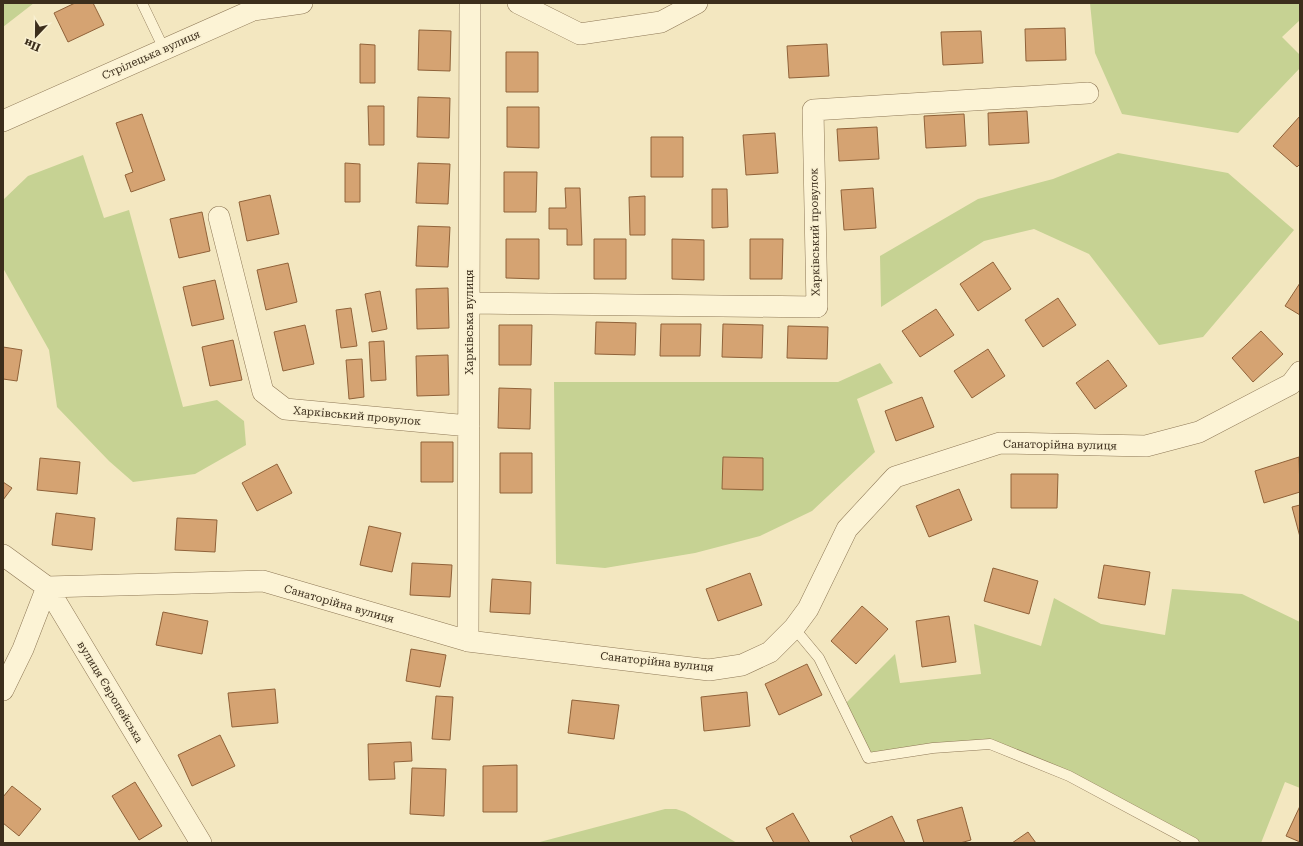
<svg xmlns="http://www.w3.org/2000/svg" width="1303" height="846" font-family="'Roboto Serif',serif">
<rect width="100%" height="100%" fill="#f3e7c0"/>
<path fill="#c6d293" d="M3,3H34L3,27Z
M1090,3H1300V20L1282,37L1300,55V68L1238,133L1122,114L1095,53Z
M1118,153L1228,173L1294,230L1203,337L1159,345L1089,254L1034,229L984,241L881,307L880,256L978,199L1053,179Z
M83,155L104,218L129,210L183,407L217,400L244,421L246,445L195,474L133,482L109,461L57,407L49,350L3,268V200L28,176Z
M880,363L893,383L857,399L875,452L812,511L760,536L695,553L605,568L556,564L554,382H838Z
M1172,589L1242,594L1300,622V788L1285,782L1261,843H1194L1069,776L990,744L868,758L843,706L895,654L900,683L981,674L974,624L1041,646L1054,598L1101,624L1165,635Z
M665,809H676L685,812L737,843H536Z"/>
<path fill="#d5a372" stroke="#906239" d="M75,3H93L104,25L68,42L54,13Z
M1065,28L1066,60L1026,61L1025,29Z
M419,30L451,31L450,71L418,70Z
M981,31L983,63L943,65L941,32Z
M360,44L375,45V83H360Z
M827,44L829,76L789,78L787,46Z
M506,52H538V92H506Z
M418,97L450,98L449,138L417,137Z
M368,106H384V145H369Z
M507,107H539V148L507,147Z
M1027,111L1029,143L989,145L988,113Z
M142,114L165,180L131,192L125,175L133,172L116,123Z
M964,114L966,146L926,148L924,116Z
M1300,116V164L1297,167L1273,146Z
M877,127L879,159L839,161L837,129Z
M775,133L778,173L746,175L743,135Z
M651,137H683V177H651Z
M345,163L360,164V202H345Z
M418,163L450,164L448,204L416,203Z
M504,172H537L536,212H504Z
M565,188H580L582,245H567V229H549V208H566Z
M873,188L876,228L844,230L841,190Z
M712,189H727L728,227L712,228Z
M270,195L279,234L247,241L239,202Z
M645,196V235H630L629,197Z
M202,212L210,251L179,258L170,219Z
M418,226L450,227L448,267L416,266Z
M506,239H539V279L506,278Z
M594,239H626V279H594Z
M672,239L704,240V280L672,279Z
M750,239H783L782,279H750Z
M993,262L1011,289L978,311L960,284Z
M288,263L297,302L266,310L257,270Z
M215,280L224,319L192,326L183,287Z
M1300,283V315L1285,306Z
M448,288L449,328L417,329L416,289Z
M380,291L387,329L372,332L365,294Z
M1058,298L1076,325L1043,347L1025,320Z
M351,308L357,346L341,348L336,310Z
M936,309L954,335L920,357L902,331Z
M596,322L636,323L635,355L595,354Z
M661,324H701L700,356H660Z
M723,324L763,325L762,358L722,357Z
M305,325L314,364L283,371L274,332Z
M499,325H532L531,365H499Z
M788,326L828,327L827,359L787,358Z
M1261,331L1283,354L1253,382L1232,358Z
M233,340L242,380L210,386L202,347Z
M384,341L386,380L371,381L369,342Z
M3,347L22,350L17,381L3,379Z
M988,349L1005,376L972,398L954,371Z
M448,355L449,395L417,396L416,356Z
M362,359L364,397L349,399L346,360Z
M1108,360L1127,386L1095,409L1076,383Z
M499,388L531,389L530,429L498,428Z
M922,397L934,427L896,441L885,411Z
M421,442H453V482H421Z
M500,453H532V493H500Z
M723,457L763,458V490L722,489Z
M1299,457L1300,492L1264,503L1255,471Z
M40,458L80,462L77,494L37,490Z
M277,464L292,493L257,511L242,483Z
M1011,474H1058L1057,508H1011Z
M3,482L12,488L3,500Z
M959,489L972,520L929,537L916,506Z
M1300,505V537L1292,507Z
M56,513L95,518L92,550L52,545Z
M177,518L217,520L215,552L175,550Z
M369,526L401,533L392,572L360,565Z
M412,563L452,565L450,597L410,595Z
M1104,565L1150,572L1145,605L1098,598Z
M993,568L1038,581L1029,614L984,601Z
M750,573L762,605L718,621L706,589Z
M492,579L531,582L530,614L490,612Z
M862,606L888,629L856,664L831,641Z
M163,612L208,621L202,654L156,645Z
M949,616L956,662L922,667L916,621Z
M411,649L446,655L440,687L406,681Z
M807,664L822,695L779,715L765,684Z
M275,689L278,723L232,727L228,693Z
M747,692L750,726L704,731L701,697Z
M436,696L453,697L450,740L432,739Z
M572,700L619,705L614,739L568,733Z
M220,735L235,766L192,786L178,755Z
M411,742L412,761L394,762L395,779L369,780L368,744Z
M517,765V812H483V766Z
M412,768L446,769L444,816L410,814Z
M135,782L162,826L139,840L112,796Z
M12,786L41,809L19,836L3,823V797Z
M1300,806V842L1286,836Z
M962,807L971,840L960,843H924L917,820Z
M793,813L810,843H774L766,828Z
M892,816L905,843H853L850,836Z
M1028,832L1036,843H1012Z"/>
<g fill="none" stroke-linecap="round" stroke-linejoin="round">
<defs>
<path id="lane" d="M142,3L164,49
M794,628L819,658L868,758L933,748L990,744L1069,776L1194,843"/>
<path id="street" d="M518,3L580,34L661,22L697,3
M3,121L253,10L302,3
M219,217L263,392L285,409L469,426
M469,303L817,307L813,110L1088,93
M3,555L47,587L201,843
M468,641L470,3
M3,690L23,649L47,587L263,581L468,641L709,670L742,665L770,652L794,628L808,609L847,529L895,477L1000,443L1146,446L1199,432L1291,384L1300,372"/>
</defs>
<use href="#lane" stroke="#8e7856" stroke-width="11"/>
<use href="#street" stroke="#8e7856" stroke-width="22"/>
<use href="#lane" stroke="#fcf3d5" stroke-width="10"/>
<use href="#street" stroke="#fcf3d5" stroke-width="21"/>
</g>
<g text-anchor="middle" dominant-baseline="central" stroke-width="3" stroke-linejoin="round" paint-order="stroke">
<g font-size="11" fill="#3c2e1c" stroke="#f9f0d1">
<text transform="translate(151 55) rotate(-24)">Стрілецька вулиця</text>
<text transform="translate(815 232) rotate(-91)">Харківський провулок</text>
<text transform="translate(469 322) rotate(-90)">Харківська вулиця</text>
<text transform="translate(357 416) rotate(5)">Харківський провулок</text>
<text transform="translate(1060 445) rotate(1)">Санаторійна вулиця</text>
<text transform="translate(339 604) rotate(16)">Санаторійна вулиця</text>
<text transform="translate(657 662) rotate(6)">Санаторійна вулиця</text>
<text transform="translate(110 692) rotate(59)">вулиця Європейська</text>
</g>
</g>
<rect width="1303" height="846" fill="none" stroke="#3c2e1c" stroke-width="8"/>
<g transform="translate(36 36) rotate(202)" stroke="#f9f0d1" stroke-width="3" paint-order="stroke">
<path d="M0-3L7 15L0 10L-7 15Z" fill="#3c2e1c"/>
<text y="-6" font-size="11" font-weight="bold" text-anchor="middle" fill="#3c2e1c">Пн</text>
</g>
</svg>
